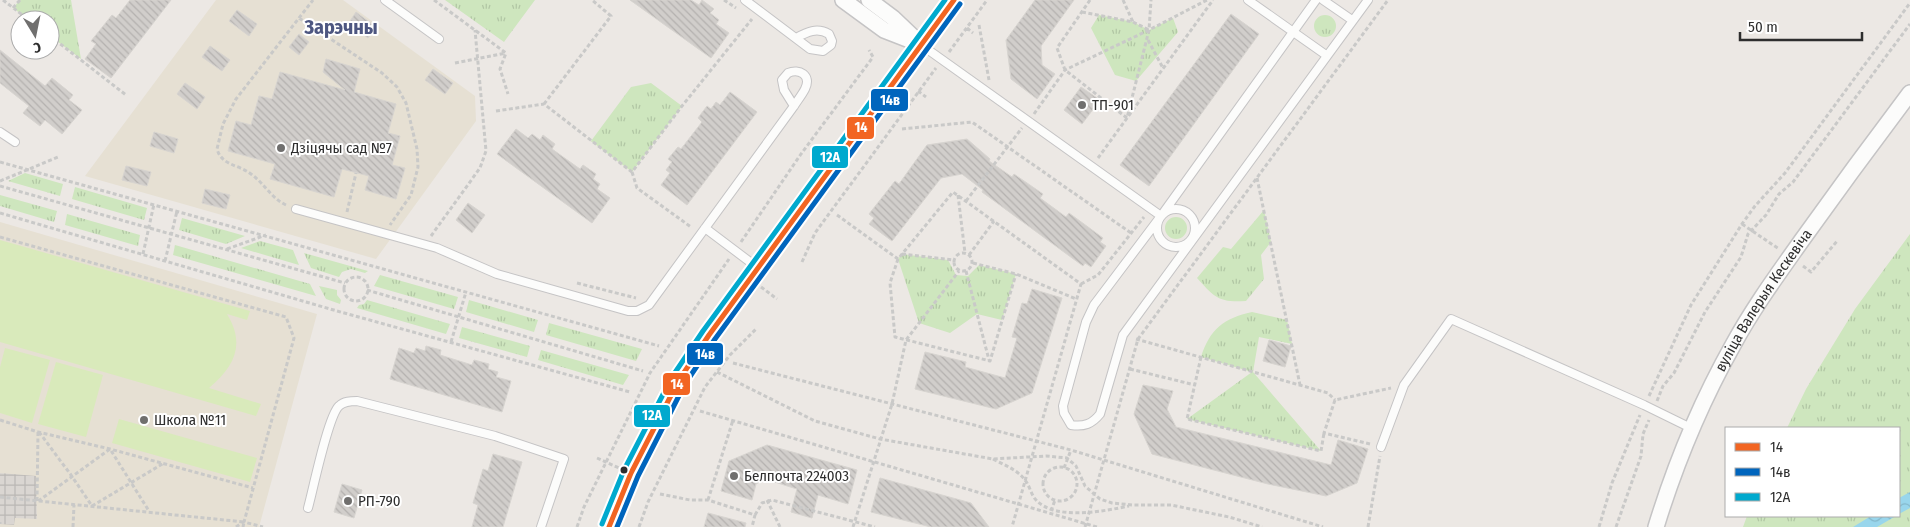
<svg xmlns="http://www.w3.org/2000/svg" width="1910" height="527" font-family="'Fira Sans Condensed',sans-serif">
<defs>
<pattern id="grass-tufts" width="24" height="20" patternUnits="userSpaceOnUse" patternTransform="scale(1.25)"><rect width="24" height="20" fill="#cee6be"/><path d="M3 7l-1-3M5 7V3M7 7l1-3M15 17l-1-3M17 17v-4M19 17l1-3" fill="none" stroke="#b1c6a4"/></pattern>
<pattern id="plaza-grid" width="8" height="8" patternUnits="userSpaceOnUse" patternTransform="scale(1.25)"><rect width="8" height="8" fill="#dad6d2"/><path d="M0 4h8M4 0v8" fill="none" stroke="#bbb8b5"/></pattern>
<pattern id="water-waves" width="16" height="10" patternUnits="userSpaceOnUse" patternTransform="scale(1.25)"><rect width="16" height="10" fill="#99d6ec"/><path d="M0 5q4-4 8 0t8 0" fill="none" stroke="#84b8cb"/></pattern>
<pattern id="building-back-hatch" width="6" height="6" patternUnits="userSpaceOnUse" patternTransform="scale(1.25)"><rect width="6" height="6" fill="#d1cecb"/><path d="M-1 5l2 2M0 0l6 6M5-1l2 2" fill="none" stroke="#b4b1af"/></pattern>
</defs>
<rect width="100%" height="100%" fill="#ece8e4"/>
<path fill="#e6e0d3" d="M216,0H343L475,96L476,121L376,259L85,176Z
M0,222L317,314L259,527H0Z"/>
<path fill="url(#grass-tufts)" d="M20,0H71L81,59L50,36V20H29L13,8Z
M445,0H535L504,42Z
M1314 26a11 11 0 1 1 22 0a11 11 0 1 1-22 0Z
M1099,15L1133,22L1149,30L1173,18L1178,32L1136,81L1115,75L1091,28Z
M651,83L682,106L632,172L591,141L631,87Z
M25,173L63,184L60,196L8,181Z
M75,187L147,208L144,220L72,199Z
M0,195L57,211L54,222L0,206Z
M1264,210L1271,242L1261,255L1264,279L1246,301C1219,303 1214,297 1197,278L1223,247L1231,249Z
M67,214L140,235L138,246L65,225Z
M1165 228a11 11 0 1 1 22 0a11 11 0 1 1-22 0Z
M182,218L245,236L226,244L179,230Z
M1910,234V527H1743L1747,516H1899V428H1787L1806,389L1855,309Z
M260,241L293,250L299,265L241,248Z
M175,245L310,284L316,296L173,255Z
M304,253L368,271L365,273L351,269L342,272L339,277L311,268Z
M902,254L948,260L956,275L968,276L979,265L1016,274L1002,320L977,314L950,333L919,323L898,259Z
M380,275L458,297L454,309L374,286Z
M319,286L337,290V295L341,300L340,304L326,299Z
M367,300L450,324L446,334L357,308L359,305L364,304Z
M469,300L538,320L534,332L466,312Z
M1252,312L1287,320L1292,344L1259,337L1253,372L1321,451L1187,419L1252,372L1201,357C1210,329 1224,318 1252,312Z
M549,323L642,349L636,361L546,335Z
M462,327L530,346L527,357L459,338Z
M541,350L629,375L623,385L538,360Z"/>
<path fill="#d9eabb" d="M0,240L250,311L247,320L227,314C246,345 234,367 209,388L261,404L256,416L0,342Z
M5,348L50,360L32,423L0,413V367Z
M56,362L103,375L86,437L38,424Z
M119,419L257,458L250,482L112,443Z"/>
<path fill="url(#plaza-grid)" d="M0,473L36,476L37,519L15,518L14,525L0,524Z"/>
<path fill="url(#water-waves)" d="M1910,492V508L1899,514V498Z
M1871,516H1896L1877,527H1853Z"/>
<path fill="url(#building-back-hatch)" stroke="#d7d4d0" d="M130,0H171L111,78L85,59L96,44L91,41L112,15L116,18Z
M630,0H691L699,5L702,0L714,9L710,13L719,20L716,24L729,33L711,58Z
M1035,0H1074L1041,46L1042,65L1055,74L1037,99L1011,79L1006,40Z
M237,10L257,24L249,36L229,21Z
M356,12L376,27L368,38L348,24Z
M1231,14L1259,34L1149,186L1120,165Z
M299,34L309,42L299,55L289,47Z
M210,46L230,60L222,71L202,57Z
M0,50L45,86L52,78L73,95L69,100L82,110L62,134L45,120L40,126L23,113L29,106L0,83Z
M326,59L360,69L354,92L396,104L388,133L400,136L392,165L405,168L396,199L365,190L369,176L342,169L334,197L270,179L275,164L228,151L236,121L251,125L259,96L272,99L280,72L345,90L323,72Z
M433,69L453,83L445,94L425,80Z
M185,83L205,97L197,109L177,94Z
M1081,87L1100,100L1082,124L1064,110Z
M730,92L757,112L687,205L661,185L670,173L666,170L672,162L668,159L678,147L681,149L702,122L698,118L707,106L711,109L716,102L720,105Z
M516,129L528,138L532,134L540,140L543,135L555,144L552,149L580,169L583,165L596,174L593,179L600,184L597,189L610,198L592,223L497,154Z
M154,132L178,139L174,153L150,146Z
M967,139L990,159L989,161L1012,177L1014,174L1043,194L1040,198L1066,217L1069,213L1103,238L1100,242L1106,246L1091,267L1085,263L1083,266L982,192L983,190L962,174L941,178L892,241L869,224L874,218L869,214L895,181L899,184L927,145Z
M126,166L151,172L147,186L122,180Z
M205,189L230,195L226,209L202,203Z
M468,203L485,215L472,233L456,220Z
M1032,289L1062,298L1032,393L996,409L915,389L925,352L966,362L965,367L1005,378L1017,338L1012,337L1022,303L1027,304Z
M1269,340L1291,346L1285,367L1263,361Z
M426,346L441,350L440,355L472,365L474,360L489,364L488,369L498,372L496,377L511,381L502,412L390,379L399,348L414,353L416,348L425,351Z
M1143,385L1173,391L1167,409L1176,427L1331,465L1338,440L1368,449L1357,483L1326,496L1268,484L1152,454L1134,414Z
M767,445L857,470L848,504L818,495L812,518L791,512L797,489L765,479L756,484L752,500L721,491L729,461Z
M493,454L522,462L503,527H472L478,505L473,503L483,469L488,471Z
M880,478L971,503L989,527H931L871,512Z
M342,484L362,490L354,518L334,512Z
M708,513L746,523L745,527H704Z"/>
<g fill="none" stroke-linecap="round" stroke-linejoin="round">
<defs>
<path id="lane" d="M385,0L439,39
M745,0L810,49L823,51L831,45L832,41L829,34C817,27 807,32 796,38
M1248,0L1326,55
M1316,0L1161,216L1094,305L1086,322L1063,406L1064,413L1071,425C1084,427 1092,424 1100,414L1123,335L1368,0
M1323,0L1352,20
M920,44L1161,216
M0,132L15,142
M296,209L437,248L497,274L628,311H637L649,305L794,106C797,101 802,95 805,89C812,75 799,68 788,73L782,80L784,90L794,106
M1157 228a19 19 0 1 1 38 0a19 19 0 1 1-38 0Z
M705,228L758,268
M1381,447L1404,385L1451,319L1644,405L1693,429
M308,508C313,490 328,416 339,406C344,401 351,401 357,401L495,436L564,459L541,527"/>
<g id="street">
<path d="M843,0L884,30L920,44"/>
<path d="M869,0L893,18L914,38"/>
<path d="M609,527L631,473L679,380L709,335L954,0"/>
<path id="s1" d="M1656,527C1675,465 1701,402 1733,345C1753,308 1778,274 1802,240C1837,191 1873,142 1910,93"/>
</g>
</defs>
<use href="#lane" stroke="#c5c4c5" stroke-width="10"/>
<use href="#street" stroke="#c5c4c5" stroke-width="18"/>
<path stroke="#c9c9c8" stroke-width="3" stroke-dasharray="4 2.5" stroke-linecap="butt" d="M3,0L29,20
M434,0L506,53L500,69L508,94
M724,0L736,8
M1090,0L1057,48L1065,70L1127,118L1149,30L1151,0
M1123,0L1133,22
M13,8L20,0
M1082,12L1133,22L1149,30
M299,18L382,73L397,87L406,103L417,149L418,167L411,195L390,225
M979,25L989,80
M967,28L973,33
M50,36L126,95
M1148,40L1163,68
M949,52L987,0
M455,63L506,53
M918,91L926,97
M544,104L611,16L592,0
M496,111L544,104L632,172L682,106L752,19
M1034,114L1065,70L1149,30L1207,0
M902,129L972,122L1131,233
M1098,158L1213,0
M0,162L659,346
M632,172L637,188L691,227
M1257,178L1300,385
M0,181L58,157
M0,186L345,283
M958,195L965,253
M966,201L1022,128
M286,205C271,198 264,183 251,174C238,164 222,166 217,149L223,124L236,99L313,0
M347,212L356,173
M0,213L337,311L630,392
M837,215L898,259L953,192L1081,284L1012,527
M1742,224L1779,249
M431,236L480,168L486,151L475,30
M0,237L286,317L294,338L244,522L263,527
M741,242L801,154L873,57L869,50
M227,249L266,235
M954 262a9 9 0 1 1 18 0a9 9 0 1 1-18 0Z
M143,254L154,204
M902,254L954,260
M969,255L994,221
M898,259L890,283L895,337L990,361L1016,274
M165,261L177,211
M802,262L815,233L936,68
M973,263L1016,274L1076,299
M1803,266L1811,272L1838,240
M966,271L989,360
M344 289a12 12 0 1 1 24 0a12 12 0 1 1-24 0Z
M577,283L636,298
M1081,284L1098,275L1144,217
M761,287L777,299
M367,290L643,371
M1136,339L1328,393L1335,400
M451,342L466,292
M1201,357L1187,419L1321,451L1324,433
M733,363L1071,450L1323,527
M1130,369L1195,385
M717,372L815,421L880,439L993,459L1046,456L1067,458L1076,466L1085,486L1100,499L1112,503L1133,505H1171L1229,517L1262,527
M1649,396L1691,305L1742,224L1755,206L1785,173L1910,3
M1657,401L1663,386L1674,373L1705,312L1741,257L1748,234L1766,215L1779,194L1793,182L1910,24
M700,411L1097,527
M0,420L38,432L110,449L253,488
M38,432L37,502L110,449L149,511
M39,432L71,475L92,506L164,463
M1370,444L1324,433L1335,400L1391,388
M597,458L619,468
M993,459C1006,466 1019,470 1027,483C1030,488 1032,496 1036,500C1055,521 1105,511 1129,506
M1043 484a17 17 0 1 1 34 0a17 17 0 1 1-34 0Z
M1064,468L1071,450
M660,494L690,500H708L755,515L752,527
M0,497L244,522L243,527
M708,500L733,420
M767,500L780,527
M1051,511L1055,500
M755,515L762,503L772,500L875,527
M0,522V524
M73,527L74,505
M236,527L243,522
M577,527L584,507L650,373L729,259
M639,527L648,502L705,387L730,355L757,328
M853,527L892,404L906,340L959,271
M1085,527L1138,339L1388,0
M1368,527L1380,456
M1599,527L1612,483L1640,415
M1616,527L1641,456L1643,434L1649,420"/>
<use href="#lane" stroke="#fcfcfb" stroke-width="8"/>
<use href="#street" stroke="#fcfcfb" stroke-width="15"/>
<defs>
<path id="bus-1" d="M609,527L631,473L679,380L709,335L954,0"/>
<path id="bus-2" d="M617,527L638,476L685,384L715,339L960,4"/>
<path id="bus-3" d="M602,524L624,470L672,377L703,331L945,0"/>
</defs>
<use href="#bus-1" stroke="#fff" stroke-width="9"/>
<use href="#bus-2" stroke="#fff" stroke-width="9"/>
<use href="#bus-3" stroke="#fff" stroke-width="9"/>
<use href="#bus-1" stroke="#f26522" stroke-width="5"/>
<use href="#bus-2" stroke="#0065bd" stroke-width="5"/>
<use href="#bus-3" stroke="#00a9ce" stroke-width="5"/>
</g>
<g fill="#706f6e" stroke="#fff" stroke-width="2">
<circle cx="1082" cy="105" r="5"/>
<circle cx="281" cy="148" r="5"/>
<circle cx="144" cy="420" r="5"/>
<circle cx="734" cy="476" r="5"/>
<circle cx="348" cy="501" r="5"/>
</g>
<circle fill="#2e2e2e" stroke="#fff" stroke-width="2" cx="624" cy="470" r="4.5"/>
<g text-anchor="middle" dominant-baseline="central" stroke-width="4" stroke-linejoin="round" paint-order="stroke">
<g font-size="15" fill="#2e2e2e" stroke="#fff" text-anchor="start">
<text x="1092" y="105">ТП-901</text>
<text x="291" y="148">Дзіцячы сад №7</text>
<text x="154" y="420">Школа №11</text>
<text x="744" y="476">Белпочта 224003</text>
<text x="358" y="501">РП-790</text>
</g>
<g font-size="15" fill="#2e2e2e" stroke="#fff">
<text stroke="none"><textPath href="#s1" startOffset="252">вуліца Валерыя Кескевіча</textPath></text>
</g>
<g font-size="20" font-weight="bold" fill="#4d5680" stroke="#fff">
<text x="341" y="27">Зарэчны</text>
</g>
</g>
<g stroke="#fff" stroke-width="2">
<rect x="870" y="88" width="39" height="24" rx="5" fill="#0065bd"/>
<rect x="846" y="116" width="29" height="24" rx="5" fill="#f26522"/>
<rect x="811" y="145" width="38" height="24" rx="5" fill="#00a9ce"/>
<rect x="686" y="342" width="38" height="24" rx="5" fill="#0065bd"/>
<rect x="662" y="372" width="29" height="24" rx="5" fill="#f26522"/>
<rect x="633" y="404" width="38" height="24" rx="5" fill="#00a9ce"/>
</g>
<g font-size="14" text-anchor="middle" font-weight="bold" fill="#fff">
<text x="890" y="105">14в</text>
<text x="861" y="132">14</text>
<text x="830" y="162">12А</text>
<text x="705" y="359">14в</text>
<text x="677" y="389">14</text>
<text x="652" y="420">12А</text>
</g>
<rect x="1725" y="427" width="175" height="90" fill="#ffffff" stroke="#ababab"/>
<rect x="1735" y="443" width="25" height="8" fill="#f26522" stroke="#ababab"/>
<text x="1770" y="452" font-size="15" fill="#2e2e2e">14</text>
<rect x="1735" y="468" width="25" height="8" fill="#0065bd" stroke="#ababab"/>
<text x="1770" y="477" font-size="15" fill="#2e2e2e">14в</text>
<rect x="1735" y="493" width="25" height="8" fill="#00a9ce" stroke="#ababab"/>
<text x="1770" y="502" font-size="15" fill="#2e2e2e">12А</text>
<g transform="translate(35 35) rotate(170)"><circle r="24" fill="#ffffff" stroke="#ababab"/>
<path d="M0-4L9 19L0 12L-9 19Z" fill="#706f6e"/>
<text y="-8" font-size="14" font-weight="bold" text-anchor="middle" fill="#2e2e2e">С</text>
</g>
<path d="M1740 32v8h122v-8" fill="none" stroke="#2e2e2e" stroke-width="2.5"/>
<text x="1748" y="32" font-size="15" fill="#2e2e2e" stroke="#ffffff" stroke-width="4" paint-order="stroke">50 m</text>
</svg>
